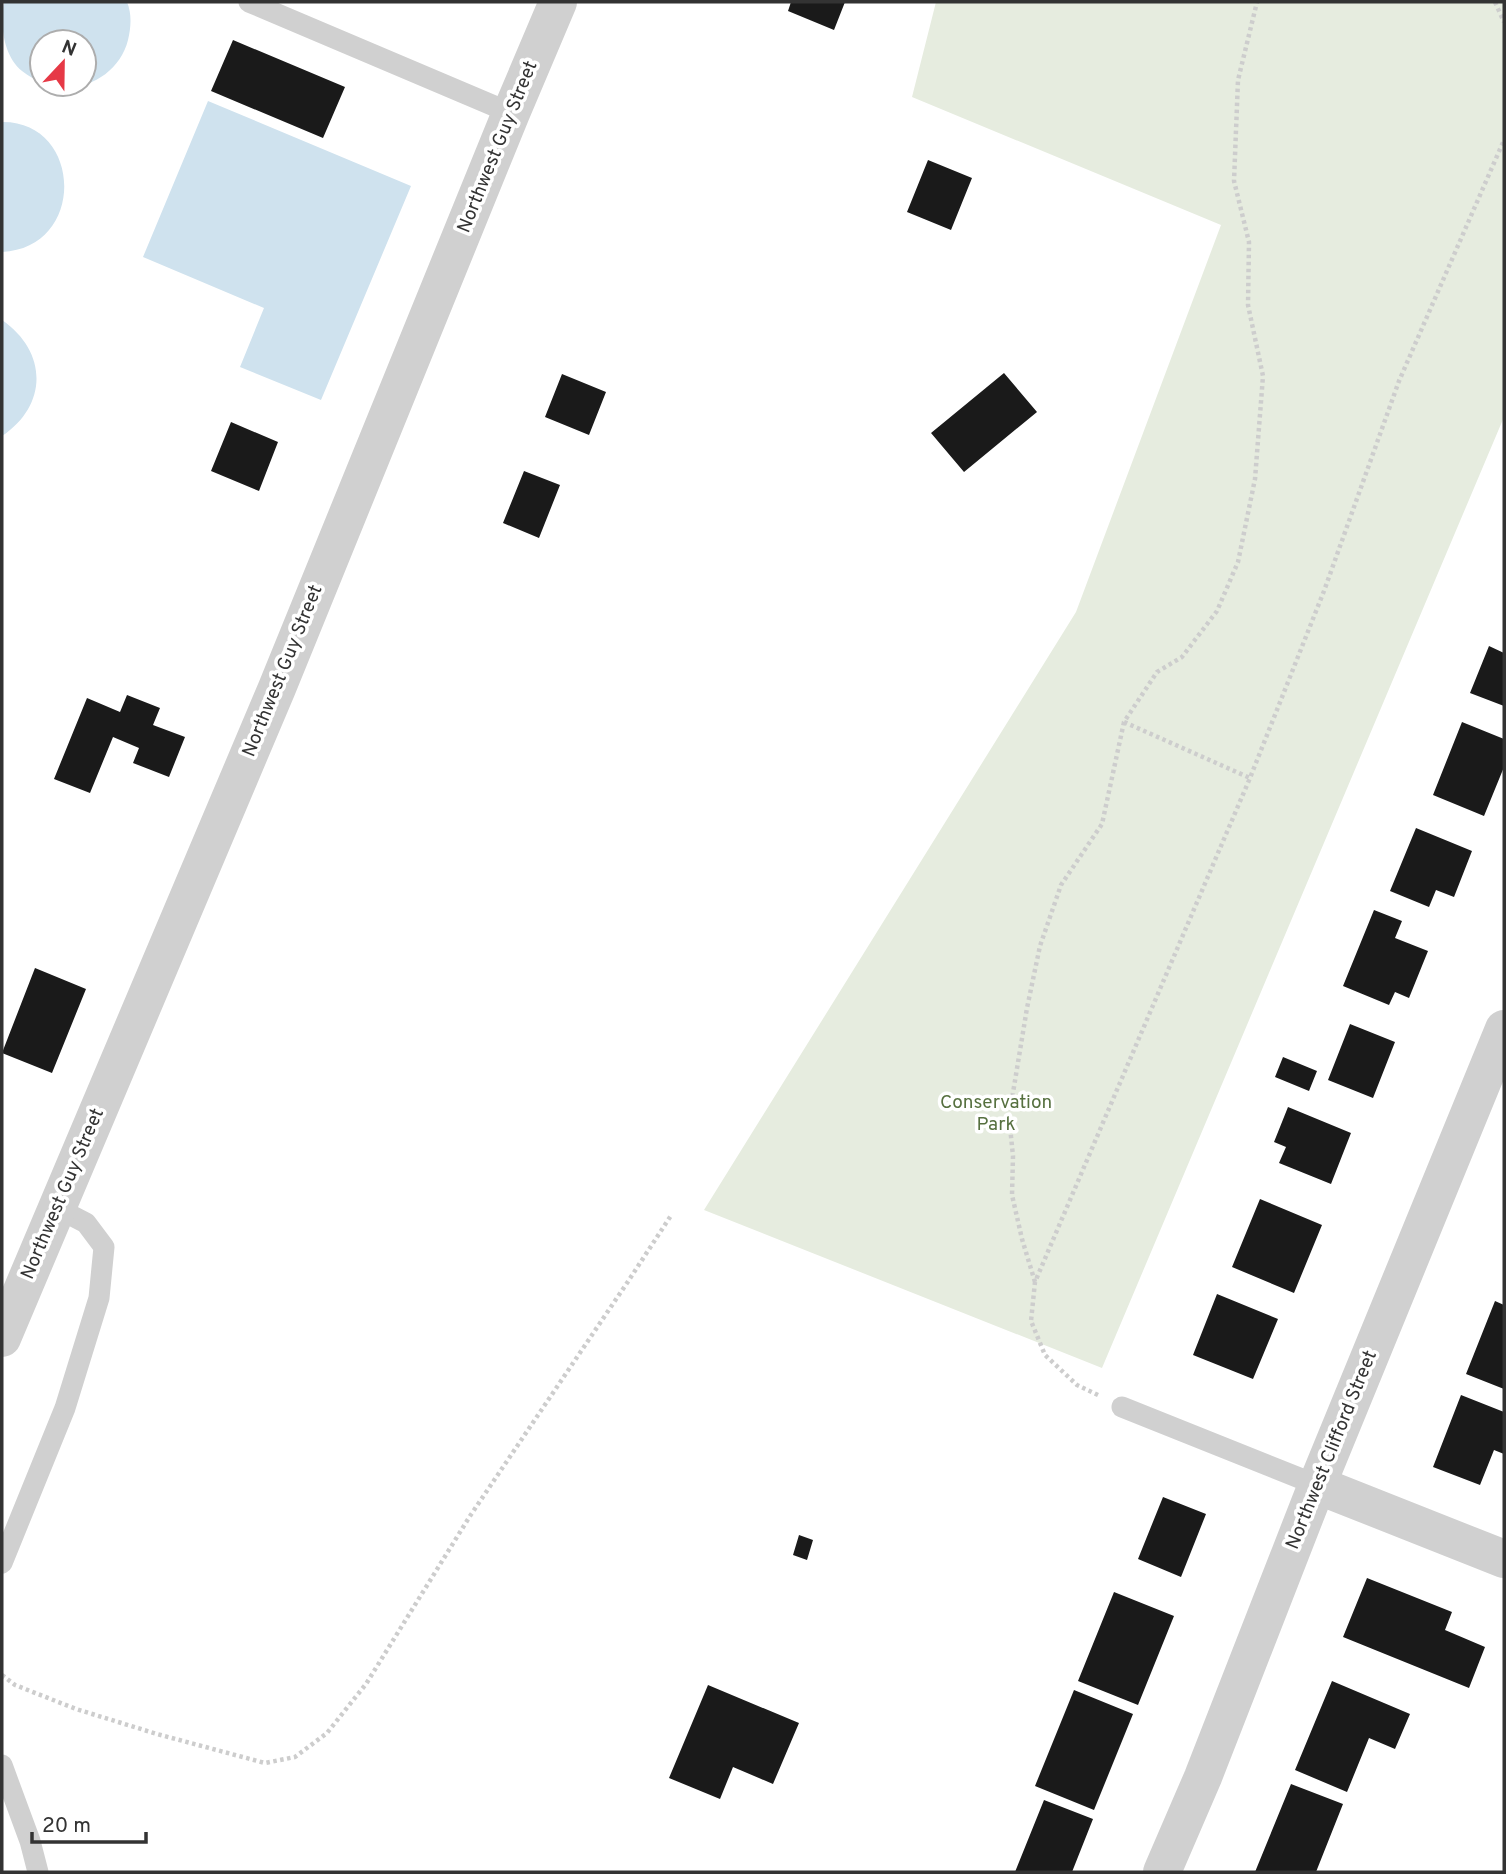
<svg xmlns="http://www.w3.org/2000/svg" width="1506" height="1874" font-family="Overpass,sans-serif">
<rect width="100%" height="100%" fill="#fff"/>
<path fill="#e6ecdf" d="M936,2H1504V417L1102,1368L704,1210L1076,612L1221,225L912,97Z"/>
<path fill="#cfe2ee" d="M4,2H127C132,14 131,27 128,40C121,68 95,87 66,88C59,88 51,85 44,84H84V42H42V83C36,80 28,76 22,71C3,55 0,25 4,2Z
M208,101L411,186L321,400L240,367L264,308L143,257Z
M2,122C83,121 87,248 2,252Z
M2,320C48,352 48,405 2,436Z"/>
<path fill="#1a1a1a" d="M791,2H845L834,30L788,11Z
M233,40L345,87L323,138L211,91Z
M928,160L972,178L951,230L907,212Z
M1004,373L1037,412L964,472L931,433Z
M562,374L606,392L589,435L545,417Z
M231,422L278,442L259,491L211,471Z
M524,471L560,485L539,538L503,523Z
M1489,646L1504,653V706L1470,693Z
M127,695L160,708L153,725L185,737L169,777L133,763L139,748L113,737L90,793L54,779L87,698L120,712Z
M1462,722L1504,739V767L1484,816L1433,795Z
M1416,828L1472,851L1454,897L1436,890L1429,907L1390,891Z
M1374,910L1402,921L1395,938L1428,951L1409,998L1395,992L1389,1005L1343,986Z
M35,968L86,989L52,1073L2,1053Z
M1350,1024L1395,1042L1373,1098L1328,1080Z
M1283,1057L1317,1071L1309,1091L1275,1077Z
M1288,1107L1351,1133L1331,1184L1279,1163L1286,1147L1274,1142Z
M1260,1199L1322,1225L1294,1293L1232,1267Z
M1217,1294L1278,1319L1253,1379L1193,1355Z
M1495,1301L1504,1305V1389L1466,1374Z
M1461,1395L1504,1412V1454L1494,1450L1480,1485L1433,1467Z
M1163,1497L1206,1514L1181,1577L1138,1559Z
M799,1535L813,1540L807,1560L793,1555Z
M1367,1578L1452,1612L1445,1630L1485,1647L1469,1688L1343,1637Z
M1114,1592L1174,1616L1138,1705L1078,1681Z
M1332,1681L1410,1714L1395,1749L1369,1738L1347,1792L1295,1770Z
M708,1685L799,1723L773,1784L733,1767L720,1799L669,1778Z
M1074,1690L1133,1714L1094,1810L1035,1786Z
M1291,1784L1343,1804L1316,1872H1255Z
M1044,1800L1093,1819L1072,1872H1015Z"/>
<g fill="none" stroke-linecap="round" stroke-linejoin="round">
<path stroke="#cdcdcd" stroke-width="4.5" stroke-dasharray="3.5 3.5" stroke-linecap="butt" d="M1495,2L1504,22
M1124,722L1250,778
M1035,1282L1022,1239L1012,1195L1013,1156L1009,1117L1027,1008L1040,946L1061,885L1102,824L1124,722L1157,672L1182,657L1217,611L1238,562L1255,479L1263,376L1248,305L1249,242L1234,181L1238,80L1257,2
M1098,1395L1077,1385L1045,1355L1031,1321L1035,1282L1250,778L1324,591L1399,381L1504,140
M2,1675L15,1685L76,1709L157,1734L265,1763L295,1757L327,1733L366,1684L470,1516L627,1283L672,1214"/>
<path stroke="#d0d0d0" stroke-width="21" d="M249,2L511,113
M1122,1407L1317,1485
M2,1563L65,1408L99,1298L104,1247L86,1223L57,1208
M2,1765L30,1841L38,1872"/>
<path stroke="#d0d0d0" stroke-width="38" d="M1317,1485L1504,1559
M1162,1872L1203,1777L1317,1485L1504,1029"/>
<path stroke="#d0d0d0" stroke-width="38" d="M2,1338L277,688L511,113L558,2"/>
</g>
<g text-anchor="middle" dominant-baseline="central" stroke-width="7" stroke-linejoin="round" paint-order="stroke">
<g font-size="19" fill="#333" stroke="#fff">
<text transform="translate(498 147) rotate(-68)">Northwest Guy Street</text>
<text transform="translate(283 671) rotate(-68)">Northwest Guy Street</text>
<text transform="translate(63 1194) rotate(-67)">Northwest Guy Street</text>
<text transform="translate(1332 1450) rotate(-68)">Northwest Clifford Street</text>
</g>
<g font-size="19" fill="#56703f" stroke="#fff">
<text x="996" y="1103">Conservation<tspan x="996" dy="22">Park</tspan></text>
</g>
</g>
<rect width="1506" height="1874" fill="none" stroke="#333333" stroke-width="7"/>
<g transform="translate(63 63) rotate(22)"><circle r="33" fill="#ffffff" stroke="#adadad" stroke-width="2"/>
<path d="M0-5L12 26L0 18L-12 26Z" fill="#e63946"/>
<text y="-10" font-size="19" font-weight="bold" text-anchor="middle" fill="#333333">N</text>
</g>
<path d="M32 1832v10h114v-10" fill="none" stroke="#333333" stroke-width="3.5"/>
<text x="42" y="1832" font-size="21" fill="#333333" stroke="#ffffff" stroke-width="5" paint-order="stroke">20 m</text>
</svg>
